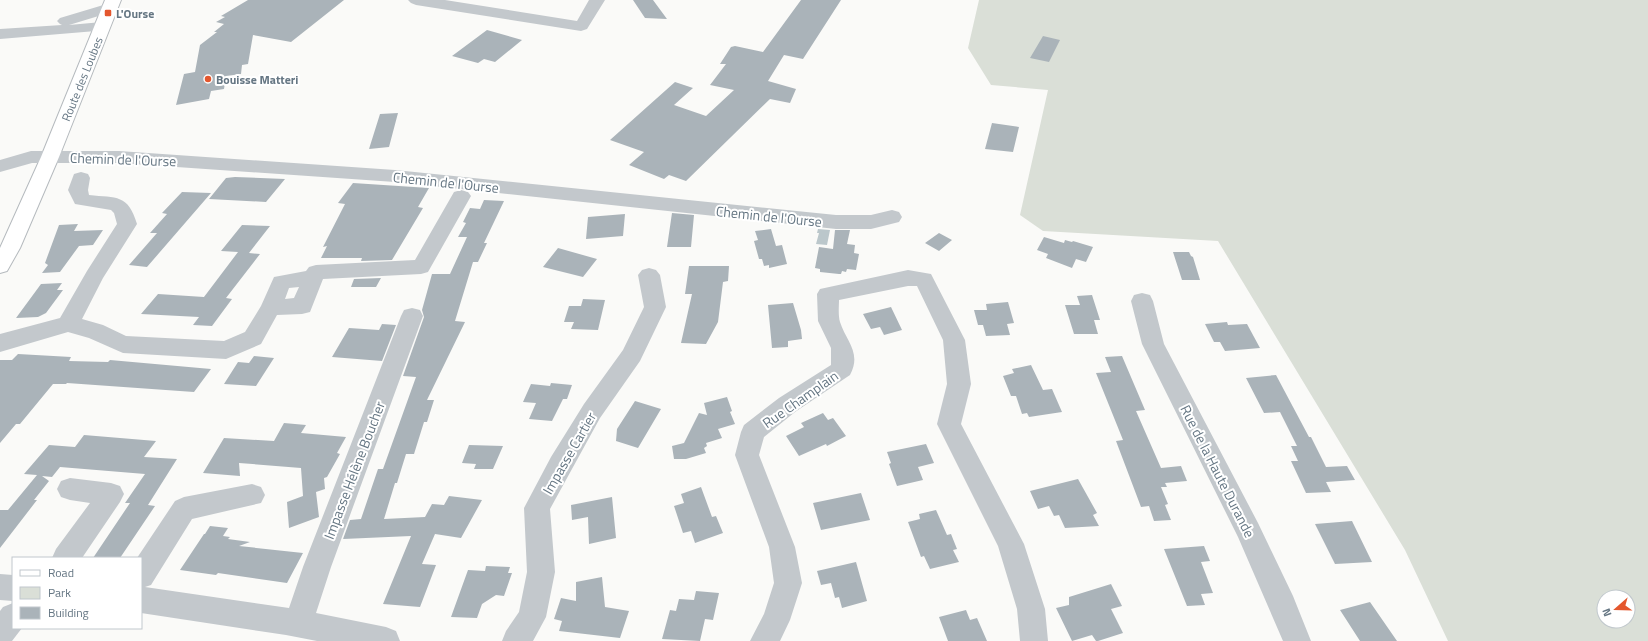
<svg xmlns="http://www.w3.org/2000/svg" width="1648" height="641" font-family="'Titillium Web',sans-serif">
<rect width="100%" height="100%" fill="#fafaf8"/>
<path fill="#dadfd7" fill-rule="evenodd" d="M979,0H1648V641H1448L1405,550L1218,241L1043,231L1020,215L1048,90L991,85L968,48ZM1604,597H1628V621H1604Z"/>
<path fill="#bbc7cb" d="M818,229L830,230L827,245L816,244L819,233H817Z"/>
<path fill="#aab3b9" d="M248,0H344L291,42L253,35L248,64L242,65L241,74L226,76L224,89L211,91L209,99L176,105L184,74L195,72L200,45L217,32H214L224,24L216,22L225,17L221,16Z
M633,0H653L667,19L645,18Z
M801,0H841L803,59L784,55L768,81L796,89L790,103L770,99L686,181L669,175L664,179L629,165L644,152L610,140L675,82L693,88L674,105L706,116L734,90L710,85L726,64H720L731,47L735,46L763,52Z
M487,30L522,40L495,62L484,59L478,63L452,56Z
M1043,36L1060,40L1049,62L1030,58Z
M398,113L389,147L369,149L380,114Z
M992,123L1019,127L1013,152L985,149Z
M235,177L285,179L266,202L209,199L226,178Z
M353,183L429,188L418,207L423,208L392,260L361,261L362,258H321L327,246L323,247L345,204L338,203Z
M182,192L211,193L147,267L129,265L157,233H150L167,214L162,213Z
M484,200L504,201L484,243H487L478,262H473L455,321L465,322L427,400H434L427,422H424L414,454H406L397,483H395L384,519L425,517L432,504L444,505L449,496L482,500L461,538L435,534L422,564L436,565L420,607L383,604L411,536L343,539L350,520L361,519L378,469H383L416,377L403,376L424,317L422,310L432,274H450L467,237H458L466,223L463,222L470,208L480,209Z
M672,213L694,215L691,247H667Z
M625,214L623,236L586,239L588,217Z
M78,224L74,231L103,230L93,245L79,246L60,272L42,273L48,265L45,263L59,225Z
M242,225L270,226L249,253L260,254L226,298L232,299L212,326L193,325L199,317L141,314L158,294L204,297L238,252L221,251Z
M771,229L776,246L782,245L787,264L769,268V265L764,266L762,259H759L754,241L758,240L755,231Z
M835,230H850L847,244L855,245L854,253L859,254L856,270L847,269L846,272L842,271L841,274H839L820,272V269L815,268L819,247L833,249Z
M939,233L952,240L939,251L925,243Z
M1044,237L1064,243L1065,240L1072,242L1073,241L1093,247L1086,262L1076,259L1072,268L1046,258L1048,254L1037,250Z
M558,248L597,259L583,277L543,267Z
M1173,252H1189L1191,256L1193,257L1200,280H1182Z
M689,266H729L728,281L723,282L718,322L706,344L681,343L692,294H685Z
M381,278L376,287H351L354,279Z
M62,283L57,290H63L46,313L38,317L16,318L41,284Z
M1092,295L1100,320H1094L1098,334H1074L1065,305H1080L1077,296Z
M583,299L605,300L598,330L571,329L574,322H564L569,306H581Z
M1008,302L1014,323L1007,324L1010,335L986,336L983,325H978L974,310H987L986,304Z
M793,303L801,330L802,339L788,341V347L772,348L768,305Z
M891,307L902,330L884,335L880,327L871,329L863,314Z
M1227,322L1228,325L1247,324L1260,348L1225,351L1220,342H1214L1205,324Z
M382,324L396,325L382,361L332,357L349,328L379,330Z
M18,354L71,357L69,361L108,362L110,360L211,369L194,392L67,383L66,384H53L20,424H16L0,443V360H12Z
M254,356L274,358L256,386L224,384L238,362L249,363Z
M1122,356L1145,410L1136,411L1161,468L1181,466L1187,481L1165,483L1167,487H1161L1168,504L1165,505L1171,520L1154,521L1149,506L1141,507L1116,441L1123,440L1096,373L1111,372L1105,357Z
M1031,365L1043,390L1052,389L1062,412L1029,417L1027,413L1022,414L1016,396H1011L1003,376L1014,373L1012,369Z
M1276,375L1309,437H1311L1326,467L1347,466L1355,480L1326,482L1331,492L1306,493L1291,461H1298L1291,446H1297L1280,412L1264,413L1246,378Z
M551,383L572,385L567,399H563L552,421L529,419L536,403L523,402L531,384L550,386Z
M727,397L732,411L730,412L735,424L718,429L722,438L706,443L707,446L704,448L706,453L686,459H674L672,446L684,443L699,413L707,415L704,403Z
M635,401L661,409L638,448L616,441L617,429Z
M823,413L828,420L833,418L846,436L827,446L826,444L799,456L786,436L804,427L801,423Z
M284,423L306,425L301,433L346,437L337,453L340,454L327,477L324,478L325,489L316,492L319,517L289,528L287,502L303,496L301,468L239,463L240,476L203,473L224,438L274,441Z
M84,435L156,441L144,457L177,459L148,505L155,506L120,558H93L130,503H125L145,474L60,467L52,477L42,476L49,481L34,500H37L0,548V510H8L37,475L24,474L49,445L75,447Z
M926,444L934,463L918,467L923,480L897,486L889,464L891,463L887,452Z
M469,445L503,446L493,469H474L476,464L462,463Z
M1078,479L1097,513L1093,515L1099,526L1065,528L1059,515L1054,516L1049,506L1038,509L1030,491Z
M701,487L712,517L716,516L723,533L695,543L691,531L683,533L674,506L684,503L681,494Z
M861,493L870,520L821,530L813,503Z
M612,497L616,538L589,544L588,517L572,520L571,505Z
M936,510L947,535L951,534L957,549L953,550L959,562L930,569L924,556L921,557L908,522L920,519L919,514Z
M1352,521L1372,562L1335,564L1315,524Z
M210,526L228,528L223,536L230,537L228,539L250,542L239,546L303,553L287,583L218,573L216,575L180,570L204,534H205Z
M1204,546L1210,561L1201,562L1213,593L1201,594L1205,605L1187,606L1164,549Z
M856,562L867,601L842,608L839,597L835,598L831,583L821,585L817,571Z
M486,566L510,567L508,573H512L504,596L496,595L482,604L477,618L451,617L468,570L485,571Z
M602,577L605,607L629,611L620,638L559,631L562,621L554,619L561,598L576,601V582Z
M1111,584L1122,606L1111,609L1123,633L1098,641H1096L1092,635L1072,641L1056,608L1069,605V597Z
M696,591L719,593L713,620L705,619L700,641L662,639L670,610L676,611L679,599L694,600Z
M1370,602L1397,641H1360L1340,610Z
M966,610L970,620L977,618L987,641H948L939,617Z"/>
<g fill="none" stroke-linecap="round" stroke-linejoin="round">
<defs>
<path id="major" d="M105,0H121L59,157L20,248L7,271L0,273V248L41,157Z"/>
</defs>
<use href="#major" stroke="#b5babe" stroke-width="2"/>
<path fill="#c3c8cc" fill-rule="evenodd" d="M408,0H445L577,21L589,0H605L587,29L581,31L416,5L411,3Z
M110,3L115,5L118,8L115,11L69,25L102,22L108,24L110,27L108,30L0,39V29L62,25L60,24L57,21L60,18Z
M31,151H119L395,170L836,215H871L892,210L899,212L902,217L899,222L871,229H836L395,182L119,163H32L0,172V160Z
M81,172L88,174L90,178L88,190L89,195C117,198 128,194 137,224L103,278L82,319L103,325L126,336L224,341L245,332L261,306L274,277L306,271L309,267L316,265L415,260L454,192L461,190L468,192L471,196L428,272L421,274L323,279L310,312L302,314L277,315L261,344L226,359L123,353L89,338L68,332L0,352V334L60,318L87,271L117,224L114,213L111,210L75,204L68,190L74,174ZM299,287L294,298L285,299L289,288Z
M649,268L656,270L660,275L666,307L640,361L600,418L550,509L555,572L546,617L533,641H502L506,631L519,612L527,572L524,508L551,457L584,404L623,350L644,307L638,275L642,270Z
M908,270L931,274L965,340L971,384L961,424L1024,544L1045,609L1048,641H1020L1017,609L998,546L937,424L947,384L943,340L917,286H908L839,300C839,306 838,315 840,322C846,341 862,353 850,375L795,412L764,437L759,455L795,547L802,583L790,620L780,641H750L764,614L774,583L769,547L735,455L741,432L744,425L779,398L831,365V348L818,321L817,294L820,289Z
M1142,293L1150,295L1153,301L1164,344L1258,523L1293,596L1311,641H1283L1238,537L1142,344L1131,301L1134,295Z
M412,308L420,310L423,316L331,567L316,613L386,627L396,631L400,641H317L286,635L141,613V558H137L175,501L184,497L252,484L261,487L265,495L261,503L192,519L151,585L145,587L289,608L303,567L401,316L404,310Z
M70,478L111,483L120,486L124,494L120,502L82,558H52L56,549L90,503L70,500L61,497L57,489L61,481Z
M0,574L13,575V601L0,600Z
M13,603V628H22L12,641H0V611L3,607Z"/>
<use href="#major" fill="#fff" fill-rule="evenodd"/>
</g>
<g fill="#e4572e" stroke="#fff" stroke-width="1.5">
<rect x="104" y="9" width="8" height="8" rx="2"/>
<circle cx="208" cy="79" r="4"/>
</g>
<g text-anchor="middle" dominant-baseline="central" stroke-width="4" stroke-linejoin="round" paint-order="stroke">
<g font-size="12" font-weight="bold" fill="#657683" stroke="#fff" text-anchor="start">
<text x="116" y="13">L'Ourse</text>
<text x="216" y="79">Bouisse Matteri</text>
</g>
<g font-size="12" fill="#657683" stroke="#fff">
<text transform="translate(82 79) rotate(-68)">Route des Loubes</text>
</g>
<g font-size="14" fill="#657683" stroke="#fff">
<text transform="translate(123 159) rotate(2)">Chemin de l'Ourse</text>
<text transform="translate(446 182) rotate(6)">Chemin de l'Ourse</text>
<text transform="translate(769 216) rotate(6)">Chemin de l'Ourse</text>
<text transform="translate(800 399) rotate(-35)">Rue Champlain</text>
<text transform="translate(569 453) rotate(-60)">Impasse Cartier</text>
<text transform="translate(354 470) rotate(-69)">Impasse Hélène Boucher</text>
<text transform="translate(1218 471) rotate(63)">Rue de la Haute Durande</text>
</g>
</g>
<rect x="12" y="557" width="130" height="72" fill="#ffffff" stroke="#c1c8cd"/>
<rect x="20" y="570" width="20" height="6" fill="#ffffff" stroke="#c1c8cd"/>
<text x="48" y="577" font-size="12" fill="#657683">Road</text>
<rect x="20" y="587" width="20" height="12" fill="#dadfd7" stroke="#c1c8cd"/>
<text x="48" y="597" font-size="12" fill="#657683">Park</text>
<rect x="20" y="607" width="20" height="12" fill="#aab3b9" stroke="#c1c8cd"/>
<text x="48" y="617" font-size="12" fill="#657683">Building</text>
<g transform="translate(1616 609) rotate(250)"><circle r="19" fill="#ffffff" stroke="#c1c8cd"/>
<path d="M0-3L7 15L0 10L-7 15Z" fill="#e4572e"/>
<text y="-6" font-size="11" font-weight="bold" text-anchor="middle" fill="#657683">N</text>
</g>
</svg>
